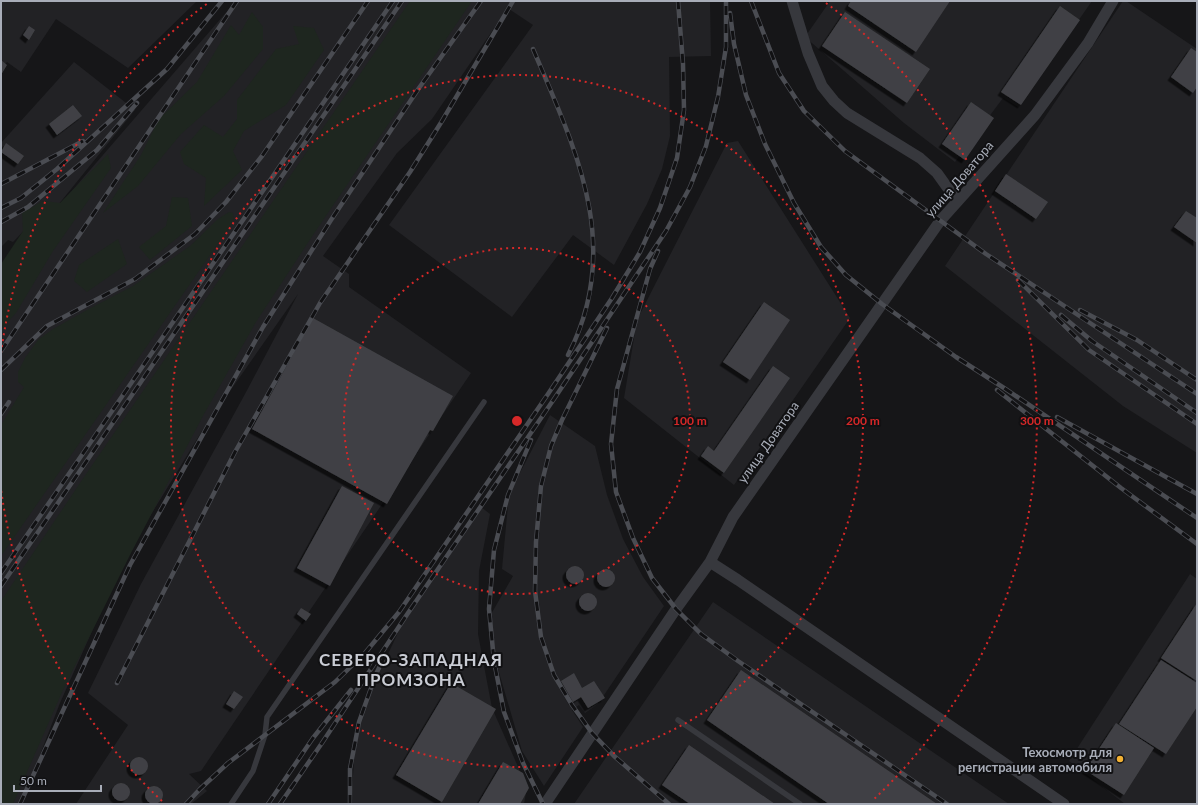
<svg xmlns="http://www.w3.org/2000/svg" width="1198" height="805" font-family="Lato,sans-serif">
<defs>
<filter id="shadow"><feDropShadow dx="-3.5" dy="3.5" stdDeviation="0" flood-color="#0009"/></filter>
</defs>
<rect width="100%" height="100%" fill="#161618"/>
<path fill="#222225" d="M1,1H197L128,68L56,19L21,72L7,62L1,69Z
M236,1H710L711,56L669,57L670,136L662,169L647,204L614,265L573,235L512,317L389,225L533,25L509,9L512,2L432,119L397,153L323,256L349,274V287L471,373L201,771L189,774L207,791L191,804H76L128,725L88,693L141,584L245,394L298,294L202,431L125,557L60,703L21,804H1V314L52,214Z
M830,1H1092L1018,107L1003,98L955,162L904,123L805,37Z
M1123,1H1126L1197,49V453L1123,406L945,266Z
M74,62L135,110L54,210L48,206L13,242L8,240L1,247V143Z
M738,141L850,318L734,485L624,398L637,320L727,143Z
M550,415L595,446L607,495L623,539L643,577L664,606L598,704L585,713L579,705L572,710L583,727L544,786L522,751L496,662L490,616L513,576L502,569L509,494Z
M481,507L490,514L479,571L478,634L492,708L527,787L524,804H353L352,789L357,721L401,626Z
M1190,574L1197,579V804H1125L1069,761Z
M713,602L1009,804H574Z"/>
<path fill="#1e261f" d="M410,1H472L315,232L256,322L204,414L131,553L63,690L13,804H1V601L82,480Z
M252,12L263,27V49L224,96L181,134L138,186L103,213L141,155L159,119L197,82L231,25L239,35Z
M293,26L314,28L324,50L286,105L244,131L233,151L242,170L204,206L206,178L184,164L180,152L204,125L223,137L237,119V100L276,49L299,44Z
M108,154L111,168L53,251L16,313L1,329V264L23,231L22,213L43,201L60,203Z
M172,197L188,198L192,226L150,260L139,247L166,226Z
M229,212L233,213L234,218L231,225L1,556V425L24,387L18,382V372L25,358L38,340L53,329L87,310L133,286L190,246L218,219Z
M118,239L127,264L87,292L74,281L79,265Z"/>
<path fill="#404145" filter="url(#shadow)" d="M851,1H950L916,52L848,6Z
M1060,6L1080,20L1021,105L1001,92Z
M845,12L930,69L907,103L822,46Z
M29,26L35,30L29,40L23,35Z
M1191,48L1197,52V87L1193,93L1171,77Z
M1,60L7,65L1,75Z
M971,102L994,118L965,160L942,144Z
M73,105L82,116L57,135L49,124Z
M6,143L24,156L18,164L1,152Z
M1006,174L1048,202L1036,219L995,191Z
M1186,211L1197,218V243L1174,227Z
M764,302L790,320L750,380L723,362Z
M313,318L453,396L433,431L430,430L387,504L252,429Z
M773,366L790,378L724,473L701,456L708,446L714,451Z
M342,486L374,503L330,586L297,568Z
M566 575a9 9 0 1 1 18 0a9 9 0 1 1-18 0Z
M597 578a9 9 0 1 1 18 0a9 9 0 1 1-18 0Z
M579 602a9 9 0 1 1 18 0a9 9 0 1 1-18 0Z
M1197,603V681L1161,658Z
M301,608L311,614L306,621L297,614Z
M1161,660L1197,683V707L1166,754L1119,724Z
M741,670L937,804H829L707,720Z
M574,673L582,688L594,681L605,698L588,708L581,697L573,702L561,681Z
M451,683L496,709L442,802L396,775Z
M234,691L243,697L234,709L226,704Z
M1116,723L1154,748L1124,795L1085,770Z
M689,745L775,804H690L662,785Z
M130 766a9 9 0 1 1 18 0a9 9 0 1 1-18 0Z
M503,762L523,773L529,788L520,804H478Z
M112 792a9 9 0 1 1 18 0a9 9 0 1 1-18 0Z
M145 795a9 9 0 1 1 18 0a9 9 0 1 1-18 0Z"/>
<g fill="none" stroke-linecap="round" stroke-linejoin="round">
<path stroke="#37383d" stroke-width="5.5" d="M678,720L800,804
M231,804L253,771L265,735L267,717L484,402"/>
<path stroke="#37383d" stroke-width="11" d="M792,1L808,53L822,86L834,101L847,113L920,158L937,173L957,201
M710,562L738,580L1064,804
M545,804L676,609L710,562L733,517L940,221L1035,115L1088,43L1113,1"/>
<defs>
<path id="rail" d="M751,1L779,73L804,111L845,151L986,254L1197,394
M730,13L734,44L746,95L765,144L794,203L821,247L846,275L882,304L956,357L1004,388L1197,518
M533,49C576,150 624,247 568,355
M1,184L83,141
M1,208L21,198L57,169L167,69L222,1
M1,222L28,207L97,150L137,103
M658,251L650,269L617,389L611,444L616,492L633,538L652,578L676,609L701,634L738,661L947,804
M1018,280L1089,350L1197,424
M1080,310L1137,340L1197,380
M1061,315L1092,341L1197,413
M607,328L562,420L551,446L541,486L536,542L535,591L541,637L554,675L572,705L592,733L614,756L669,804
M1,351L237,1
M1,370L47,326L135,279L195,234L226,202L262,156L368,1
M997,390L1121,488L1197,544
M1,414L9,402
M1057,417L1197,494
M531,440L508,495L494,550L489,609L494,661L504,712L523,763L543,804
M1,573L393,1
M1,586L402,1
M117,683L235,452L320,303L410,172L442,121L513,1
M20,804L130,565L263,327L331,220L419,88L481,1
M186,804L200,789L228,763L335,682L365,653L399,612L548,394L612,298L640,252L660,208L677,158L684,110L683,64L678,1
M268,804L313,738L351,690
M280,804L322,743L406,616L554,399L666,231L690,187L706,146L718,97L726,47V1
M350,804V769L359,722L376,674L385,656"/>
</defs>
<use href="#rail" stroke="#4a4c52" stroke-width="4.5"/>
<use href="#rail" stroke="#111113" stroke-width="3" stroke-dasharray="9" stroke-linecap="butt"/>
</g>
<g fill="none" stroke="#d62828" stroke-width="2" stroke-dasharray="2 4">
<circle cx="517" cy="421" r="173"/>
<circle cx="517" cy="421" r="346"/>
<path d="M162 801A520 520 0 0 1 1 489M1 353A520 520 0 0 1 208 3M826 3A520 520 0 0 1 872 801"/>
</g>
<circle fill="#f2b134" stroke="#111113" stroke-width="1.5" cx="1120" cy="759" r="4"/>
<g text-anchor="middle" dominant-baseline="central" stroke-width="4" stroke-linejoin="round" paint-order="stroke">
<g font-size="13" fill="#a8adb8" stroke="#111113">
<text transform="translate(959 179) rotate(-49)">улица Доватора</text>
<text transform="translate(768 442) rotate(-55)">улица Доватора</text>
</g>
<g font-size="13" font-weight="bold" fill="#a8adb8" stroke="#111113" text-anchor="end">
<text x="1112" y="752">Техосмотр для<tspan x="1112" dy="15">регистрации автомобиля</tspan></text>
</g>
<g font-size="17" font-weight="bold" letter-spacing="1" fill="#c9ccd4" stroke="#111113">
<text x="411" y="659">СЕВЕРО-ЗАПАДНАЯ<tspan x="411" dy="20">ПРОМЗОНА</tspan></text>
</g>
</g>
<circle cx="517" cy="421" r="6" fill="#d62828" stroke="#111113" stroke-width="2"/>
<g font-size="12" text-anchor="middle" font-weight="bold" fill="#d62828" stroke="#111113" stroke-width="4" stroke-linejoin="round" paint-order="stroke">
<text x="690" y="425">100 m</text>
<text x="863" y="425">200 m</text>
<text x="1037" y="425">300 m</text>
</g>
<rect width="1198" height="805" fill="none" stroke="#a8adb8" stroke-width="4"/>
<path d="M14 785v6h87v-6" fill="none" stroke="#a8adb8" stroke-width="2"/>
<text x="20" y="785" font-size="12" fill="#a8adb8" stroke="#111113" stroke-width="3" paint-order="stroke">50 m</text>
</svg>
